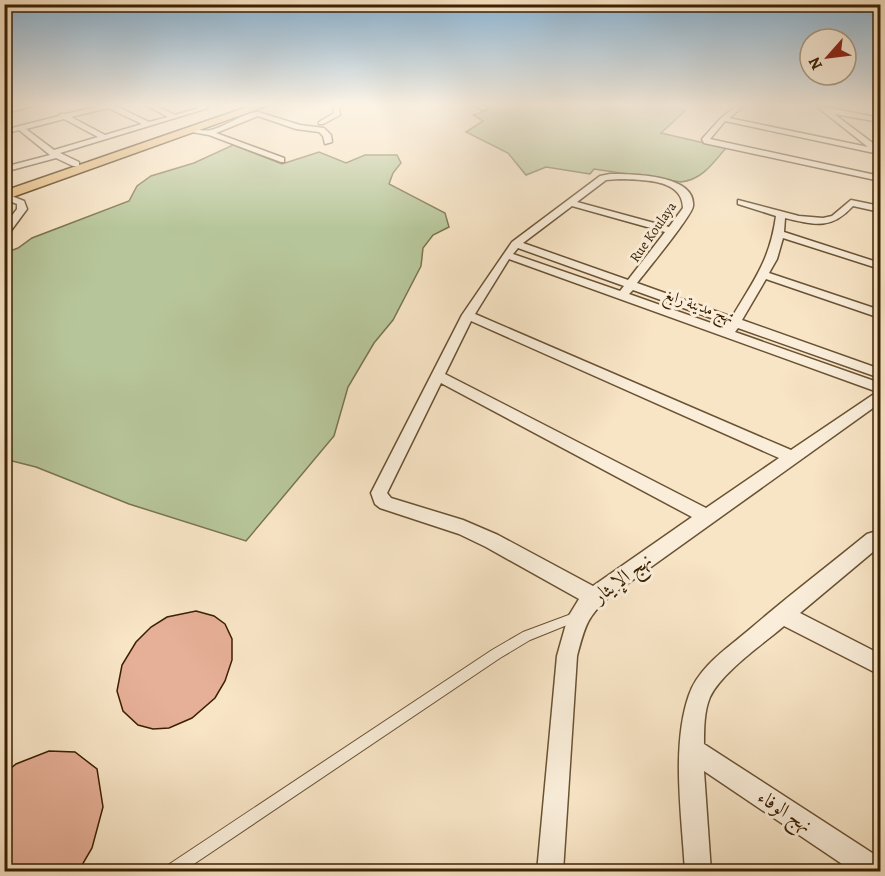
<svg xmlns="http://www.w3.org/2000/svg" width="885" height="876" font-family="Alegreya,Amiri,serif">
<rect width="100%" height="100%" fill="#f8e5c6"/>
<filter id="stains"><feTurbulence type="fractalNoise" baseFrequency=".00333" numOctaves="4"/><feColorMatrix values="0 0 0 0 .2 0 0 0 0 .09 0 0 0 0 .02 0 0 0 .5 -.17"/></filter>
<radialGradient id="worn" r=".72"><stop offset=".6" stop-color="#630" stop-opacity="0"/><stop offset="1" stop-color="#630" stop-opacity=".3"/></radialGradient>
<path fill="#b7c69a" stroke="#79744e" stroke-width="1.5" d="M483,105H674L685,111L661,133L726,148C713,163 702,180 681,182L594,169L590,174L546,167L526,175L508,153L466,132L483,121L473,115L488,110Z
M233,145L282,164L319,152L346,163L365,155H397L401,163L393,173L389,184L445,213L449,227L433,235L423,248L421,266L393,320L374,343L348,387L334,436L246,541L129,504L36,467L4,459L5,253L18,248L32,238L129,201L137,186L151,176L194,163Z"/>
<path fill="#e6af97" stroke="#3b2102" stroke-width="1.5" d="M196,611L214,616L225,624L232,639V660L225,681L215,698L192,718L169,728L153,729L138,725L123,711L117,691L122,665L136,642L151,627L167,617Z
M49,751L75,752L97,769L103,807L92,848L78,872H4V774L16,764Z"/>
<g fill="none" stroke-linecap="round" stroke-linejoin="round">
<defs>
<path id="service" d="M574,613L577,615L579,618L577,621L530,640L500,658L182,872H164L165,867L492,650L523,632Z"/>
<path id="minor" d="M24,105H35L4,114V110Z
M103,105H114L149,122L168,117L145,105H154L175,115L199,108L196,105H204L208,108L60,153L79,162V166H73L56,158L4,172V167L50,155L19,130L4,134V130L59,116L60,114H66ZM108,108L142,124L105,135L71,117ZM64,119L98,137L54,150L26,129Z
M336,105H342L339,109L340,115L323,124H319V122L334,113L333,109Z
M475,105H483L487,109L482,110Z
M738,105H745L729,118L868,147L815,105L880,118V122L834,114L878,147L880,150L879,154L725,121L710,139L880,176V181L704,143L702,139L721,118Z
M258,112L300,125L324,128L331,135L332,142L325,144L323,136L319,132L296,129L258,116L216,133L284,158V162H281L209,135L186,131C194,127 202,132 211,130C227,126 241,114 258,112Z
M610,174C630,174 696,174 693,206C692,216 647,270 637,283L732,317C754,280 770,260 776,216L738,204V200L799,216L823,218L832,216L851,200L880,206V212L853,206C831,230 815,225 785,218L784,232L880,263V269L783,238L777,259L769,273L880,310V318L766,279L742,320L880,369V378L738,328L735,332L880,383V403L609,597C586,618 585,627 577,656L563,872H537L557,656L568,617L579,599L486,547L459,534L380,508L375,504L371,493L462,315L512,242L600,176ZM619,179C641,180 683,178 683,208L669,227L577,202L606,180ZM572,206L665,232L628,280L523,243ZM518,248L624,286L620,291L513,254ZM509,259L875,391L877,392L791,450L475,314ZM633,290L728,324L725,328L629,294ZM471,321L779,458L706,508L445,374ZM441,383L692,517L593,586L498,535L463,520L391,498L387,493Z
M4,193L24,201L27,209L7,236L4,237V226L17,209V204L4,199Z
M880,530V546L800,613L880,654V675L784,626C763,644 722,672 710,697C704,711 704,729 704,744L880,858V872H854L704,771L711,872H685C682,817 671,746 689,695C699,666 728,648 750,629C788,596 828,566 867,534Z"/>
<path id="primary" d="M253,105H269L4,200V191Z"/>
</defs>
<use href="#service" stroke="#6a5233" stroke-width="2"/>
<use href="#minor" stroke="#6a5233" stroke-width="3"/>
<use href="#primary" stroke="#3b2102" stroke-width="3"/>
<use href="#service" fill="#faeeda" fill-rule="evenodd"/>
<use href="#minor" fill="#faeeda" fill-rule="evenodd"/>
<use href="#primary" fill="#ecc283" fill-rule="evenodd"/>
</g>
<linearGradient id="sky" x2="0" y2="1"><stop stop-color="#8cb7d8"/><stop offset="0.46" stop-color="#fcf3e5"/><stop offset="1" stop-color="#fcf3e5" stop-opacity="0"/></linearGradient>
<rect width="885" height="228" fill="url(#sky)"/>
<g text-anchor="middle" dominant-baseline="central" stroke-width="6" stroke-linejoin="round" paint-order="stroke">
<g font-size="14" fill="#3b2102" stroke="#faeeda">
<text transform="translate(653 232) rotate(-55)">Rue Koulaya</text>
</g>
<g font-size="16" fill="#3b2102" stroke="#faeeda">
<text transform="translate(699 306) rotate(20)">نهج مدينة رابغ</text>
</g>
<g font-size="20" fill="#3b2102" stroke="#faeeda">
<text transform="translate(622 578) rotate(-37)">نهج الإيثار</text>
<text transform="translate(785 811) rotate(33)">نهج الوفاء</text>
</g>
</g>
<rect width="885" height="876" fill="none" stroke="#f8e5c6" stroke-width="24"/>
<rect x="6" y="6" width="873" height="864" fill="none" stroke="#3b2102" stroke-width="3"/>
<rect x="12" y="12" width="861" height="852" fill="none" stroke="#3b2102" stroke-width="1.5"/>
<g transform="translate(828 57) rotate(242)"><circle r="28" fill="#faeeda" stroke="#ae9c84" stroke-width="1.5"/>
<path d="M0-4.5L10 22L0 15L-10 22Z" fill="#8f2418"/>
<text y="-9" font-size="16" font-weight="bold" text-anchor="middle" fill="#3b2102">N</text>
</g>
<rect width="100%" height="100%" filter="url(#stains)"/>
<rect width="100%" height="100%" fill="url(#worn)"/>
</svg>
